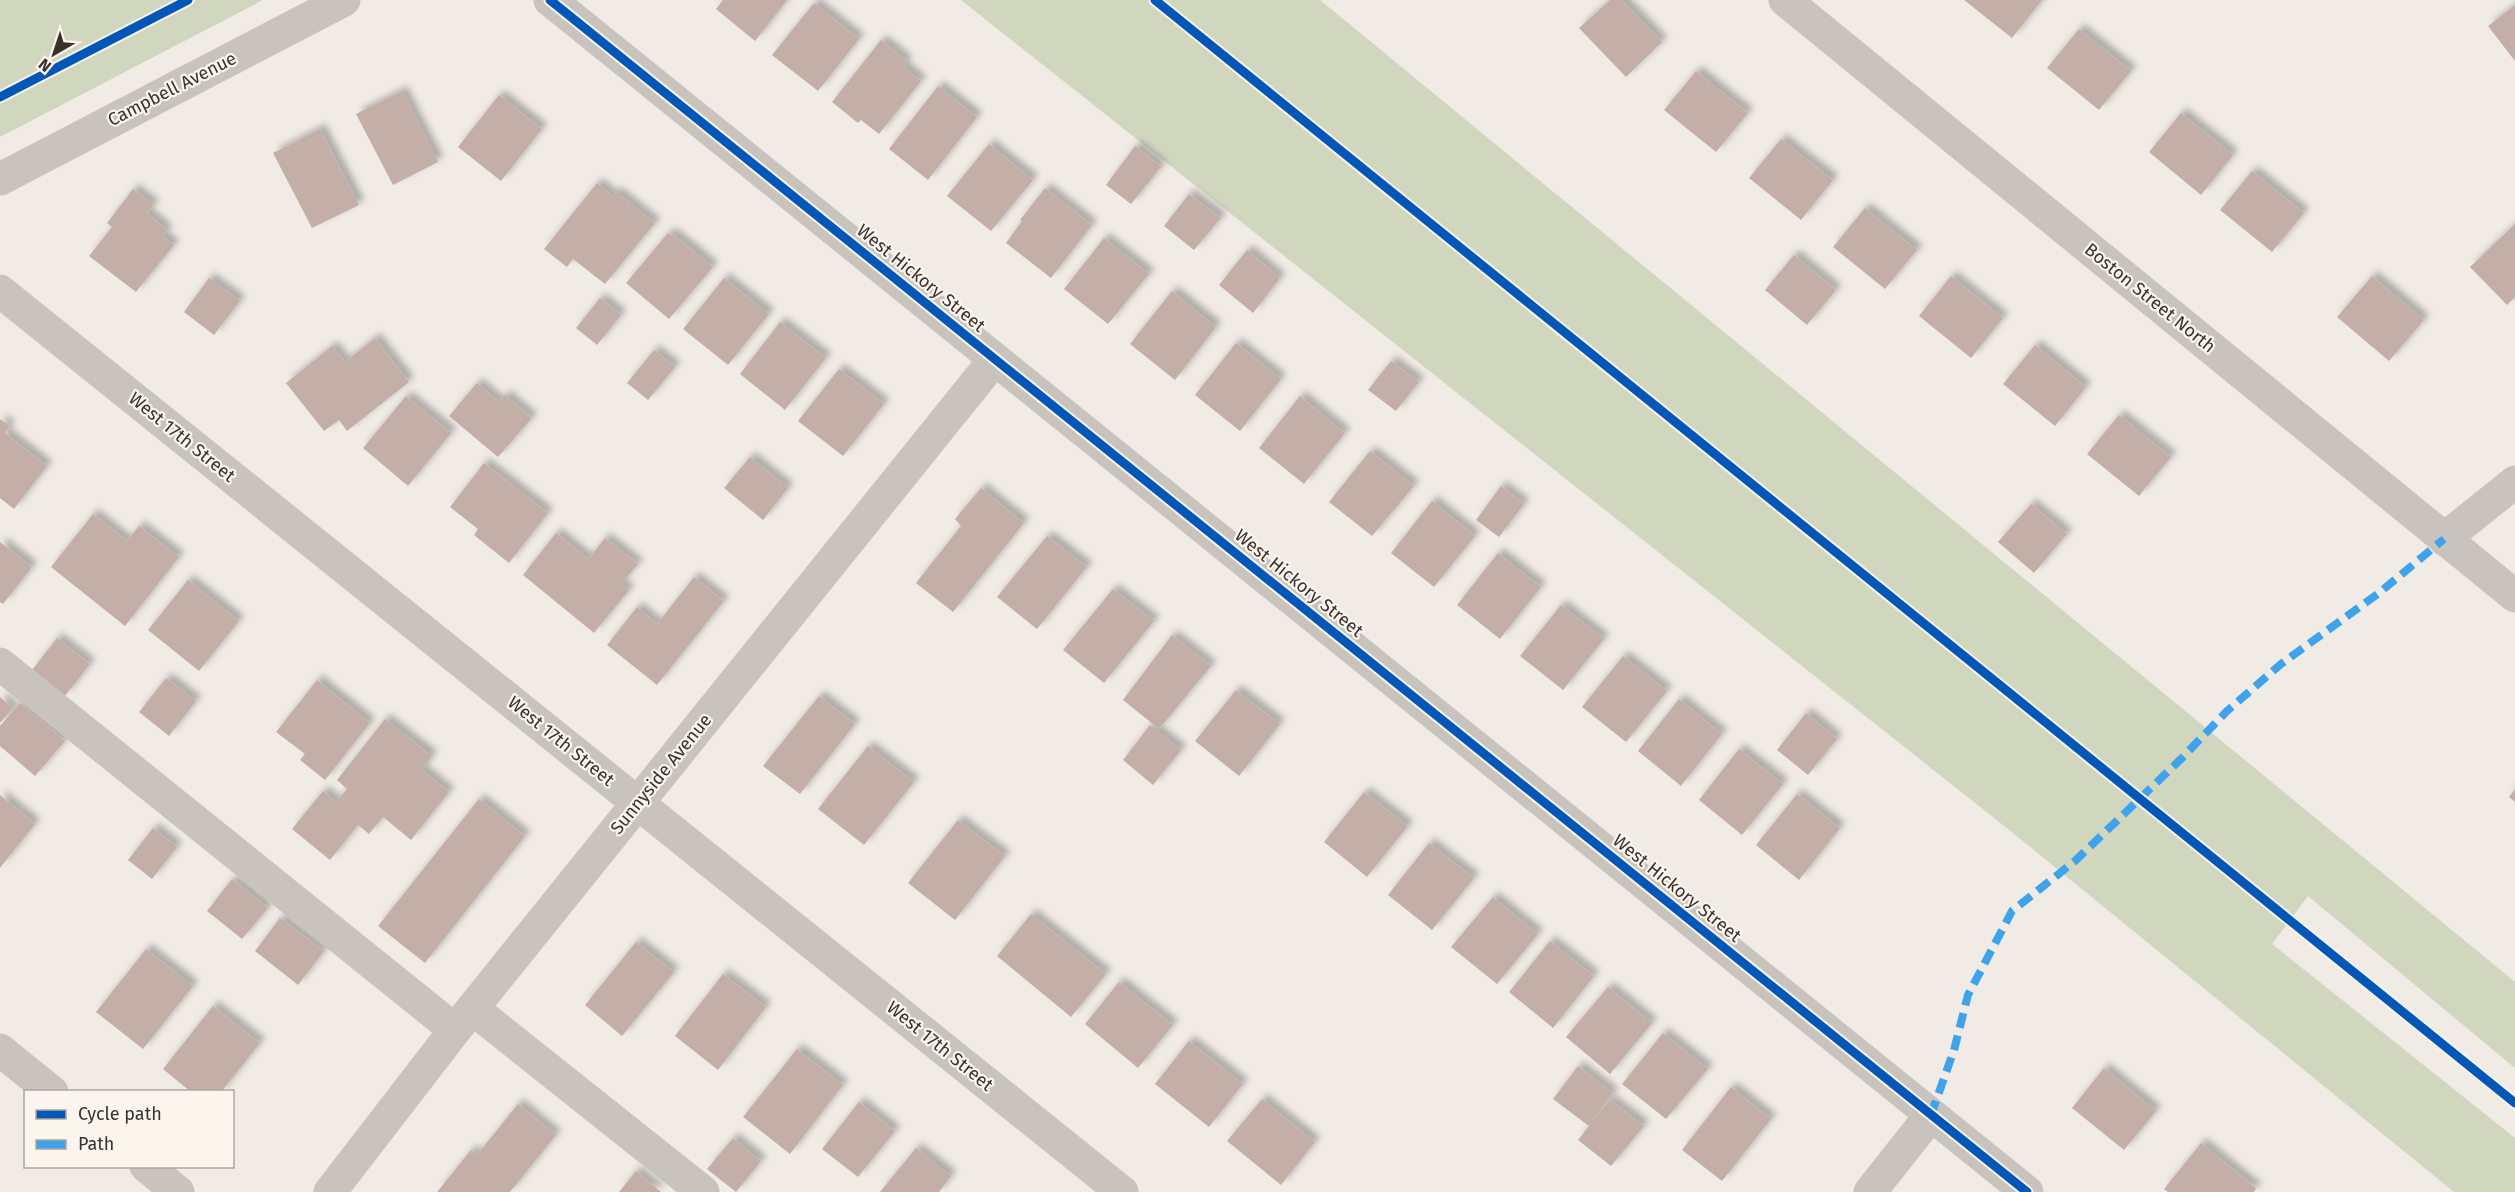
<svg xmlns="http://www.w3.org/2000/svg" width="2515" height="1192" font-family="'Fira Sans',sans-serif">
<defs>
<filter id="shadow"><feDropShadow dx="5.5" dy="-5.5" stdDeviation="3" flood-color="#0004"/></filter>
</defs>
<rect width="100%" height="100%" fill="#f0ebe5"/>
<path fill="#d1d6bf" d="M0,0H263L0,137Z
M961,0H1320L2515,982V1068L2308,896L2272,944L2515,1138V1192H2454L2013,833Z"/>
<path fill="#c3afa7" filter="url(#shadow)" d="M723,0H787L755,41L716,9Z
M1610,0H1622L1662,42L1626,77L1579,28Z
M1964,0H2042L2012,38Z
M814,3L859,39L818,91L772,55Z
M2515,5V61L2488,26Z
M2079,29L2131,71L2099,110L2047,68Z
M881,40L907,61L903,66L921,81L879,134L861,120L858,123L832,102Z
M1696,71L1748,113L1716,152L1664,110Z
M938,86L977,117L928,180L889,149Z
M402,91L438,162L393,185L356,114Z
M499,95L542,129L501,181L458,147Z
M2181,113L2233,155L2201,195L2149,152Z
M320,129L359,205L312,228L273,153Z
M1781,139L1833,180L1801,220L1749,178Z
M989,144L1033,180L991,231L947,196Z
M1135,146L1161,167L1131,204L1106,185Z
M2252,171L2304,213L2272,252L2220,210Z
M597,183L613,196L616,192L655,223L605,284L573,259L567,267L544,249Z
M1045,188L1092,225L1051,278L1006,243L1022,221L1020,220Z
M133,189L154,205L147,213L167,230L162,236L174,245L136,292L89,256L112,227L107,223Z
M1189,194L1221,218L1194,250L1164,226Z
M1865,208L1917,250L1885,289L1833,247Z
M2515,224V297L2507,305L2470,267Z
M668,233L671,236L673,234L713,267L669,319L626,283Z
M1104,238L1149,274L1108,324L1064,289Z
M1247,250L1280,278L1253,313L1219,285Z
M1794,255L1836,290L1807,325L1765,290Z
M1951,276L2003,318L1971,358L1919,316Z
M2372,276L2424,320L2389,361L2337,317Z
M209,278L240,301L214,335L184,312Z
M724,278L769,314L728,365L683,329Z
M1172,291L1216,327L1175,380L1130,344Z
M600,298L621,315L597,345L576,328Z
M780,322L826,358L785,410L740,374Z
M375,338L409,382L347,431L339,420L324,431L286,383L332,346L345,362Z
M1236,343L1281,379L1240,431L1195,395Z
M2035,345L2086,387L2055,426L2003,384Z
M654,350L675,367L648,400L627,383Z
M1391,361L1419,382L1396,411L1368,390Z
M839,369L884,404L843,456L798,421Z
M477,383L499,402L505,395L532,418L498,457L449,416Z
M406,396L451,433L408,486L363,448Z
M1300,396L1345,433L1304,484L1259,448Z
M2119,415L2171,457L2139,496L2087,454Z
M0,419L10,426L5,433L47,466L14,509L0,498Z
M1370,451L1414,486L1372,536L1329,502Z
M750,457L788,488L763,520L724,488Z
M484,463L548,513L509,563L474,535L478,529L450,507Z
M1501,486L1524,504L1499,537L1476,520Z
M981,488L1024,523L953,612L916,583L961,526L955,519Z
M1432,501L1475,536L1434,587L1391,553Z
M2031,504L2067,534L2034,573L1998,542Z
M93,514L127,541L139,526L179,557L125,626L51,567Z
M556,533L588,559L605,538L638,564L621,584L629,590L594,633L523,575Z
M1047,536L1087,567L1037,629L997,597Z
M0,542L32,567L3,604L0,602Z
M1498,553L1541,587L1500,639L1457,605Z
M694,577L724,601L657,685L607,645L637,607L657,624Z
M188,580L239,621L199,671L148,630Z
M1113,589L1154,621L1104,683L1063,650Z
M1561,605L1604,639L1563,690L1520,656Z
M1172,635L1211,666L1159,729L1123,700Z
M57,638L90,664L65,696L32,670Z
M1623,656L1667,691L1626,742L1582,707Z
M166,678L196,701L169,736L139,712Z
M317,680L370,723L325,780L300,760L305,754L276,732Z
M1236,690L1280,724L1239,776L1195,741Z
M819,696L855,724L800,794L763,766Z
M0,697L13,708L0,723Z
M1679,699L1722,734L1681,786L1638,751Z
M20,703L65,741L35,776L0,746V726Z
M1806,713L1837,739L1808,775L1777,750Z
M385,719L432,756L422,770L449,792L411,840L383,817L369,834L358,825L330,860L292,829L323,791L336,802L347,789L337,780Z
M1150,725L1181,750L1153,785L1123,760Z
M868,746L914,782L864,845L818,809Z
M1739,749L1783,784L1742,835L1699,800Z
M2515,789V802L2509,797Z
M1364,792L1408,826L1367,877L1324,842Z
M1797,794L1840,828L1799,880L1756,845Z
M0,795L35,824L0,868Z
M479,799L525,836L425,963L378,926Z
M958,820L1005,856L955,920L908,883Z
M153,828L177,847L152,879L128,860Z
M1429,843L1474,878L1432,930L1388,895Z
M232,879L268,908L242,939L207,911Z
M1493,897L1538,934L1497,984L1451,947Z
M1031,914L1106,974L1071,1017L997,956Z
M280,918L324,951L298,985L255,951Z
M1550,941L1594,976L1553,1028L1509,992Z
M636,942L674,972L622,1036L585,1005Z
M146,949L193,986L143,1049L96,1012Z
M723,974L766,1007L718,1070L675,1036Z
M1119,982L1173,1025L1138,1068L1085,1024Z
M1608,987L1652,1023L1610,1074L1566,1037Z
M213,1006L260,1043L221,1092H191L163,1069Z
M1663,1033L1708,1069L1666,1119L1622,1084Z
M1189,1041L1243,1084L1209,1127L1155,1084Z
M797,1049L843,1085L790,1154L743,1117Z
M1578,1066L1613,1093L1591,1122L1610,1100L1644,1126L1611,1166L1578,1140L1589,1126L1553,1099Z
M2104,1068L2156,1111L2124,1150L2072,1108Z
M1731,1087L1771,1119L1722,1181L1682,1150Z
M1262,1099L1315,1142L1281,1185L1227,1141Z
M859,1102L895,1131L858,1177L822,1149Z
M518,1104L556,1135L510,1192H437L471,1150L477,1155Z
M733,1138L761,1161L736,1192L707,1169Z
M2201,1143L2256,1188L2254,1192H2168L2164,1189Z
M916,1148L951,1176L939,1192H880Z
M636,1171L661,1192H619Z"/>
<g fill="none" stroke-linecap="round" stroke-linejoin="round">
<path stroke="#c9c3be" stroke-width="33" d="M550,0L2027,1192
M1785,0L2515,596
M0,179L344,0
M0,291L1122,1192
M2444,539L2515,482
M0,664L455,1030
M473,1009L703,1192
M0,1050L52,1092
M146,1166L178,1192
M330,1192L455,1030L995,359
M1870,1192L1931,1115"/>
<path stroke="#3fa3eb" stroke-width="8" stroke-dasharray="15 8" stroke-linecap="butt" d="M1931,1115L1954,1050L1968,995L2012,911L2075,861L2181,759L2227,711L2281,664L2379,593L2444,539"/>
<defs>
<path id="cycleway" d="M550,0L2027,1192
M1155,0L2515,1103
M0,97L188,0"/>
</defs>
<use href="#cycleway" stroke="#fbf5ee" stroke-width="13"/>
<use href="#cycleway" stroke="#0057b8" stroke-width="9"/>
</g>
<g text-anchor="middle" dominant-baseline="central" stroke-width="4.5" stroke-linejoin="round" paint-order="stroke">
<g font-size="18" fill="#3b302b" stroke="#fbf5ee">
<text transform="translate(172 89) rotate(-27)">Campbell Avenue</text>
<text transform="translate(921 278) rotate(39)">West Hickory Street</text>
<text transform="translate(2150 298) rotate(39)">Boston Street North</text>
<text transform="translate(182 437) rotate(39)">West 17th Street</text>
<text transform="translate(1299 583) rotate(39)">West Hickory Street</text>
<text transform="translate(561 741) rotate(39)">West 17th Street</text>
<text transform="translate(661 774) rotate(-51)">Sunnyside Avenue</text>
<text transform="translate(1677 888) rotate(39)">West Hickory Street</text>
<text transform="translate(940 1046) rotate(39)">West 17th Street</text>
</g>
</g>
<rect x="24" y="1090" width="210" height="78" fill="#fbf5ee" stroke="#aea6a0" stroke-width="1.5"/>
<rect x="36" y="1110" width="30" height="9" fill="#0057b8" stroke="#aea6a0" stroke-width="1.5"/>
<text x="78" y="1120" font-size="18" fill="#3b302b">Cycle path</text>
<rect x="36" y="1140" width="30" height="9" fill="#3fa3eb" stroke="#aea6a0" stroke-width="1.5"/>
<text x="78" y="1150" font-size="18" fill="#3b302b">Path</text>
<g transform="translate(54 54) rotate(219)" stroke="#fbf5ee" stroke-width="4.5" paint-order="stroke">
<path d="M0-4.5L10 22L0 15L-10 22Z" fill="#3b302b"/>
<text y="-9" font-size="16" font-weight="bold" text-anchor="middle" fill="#3b302b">N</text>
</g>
</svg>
